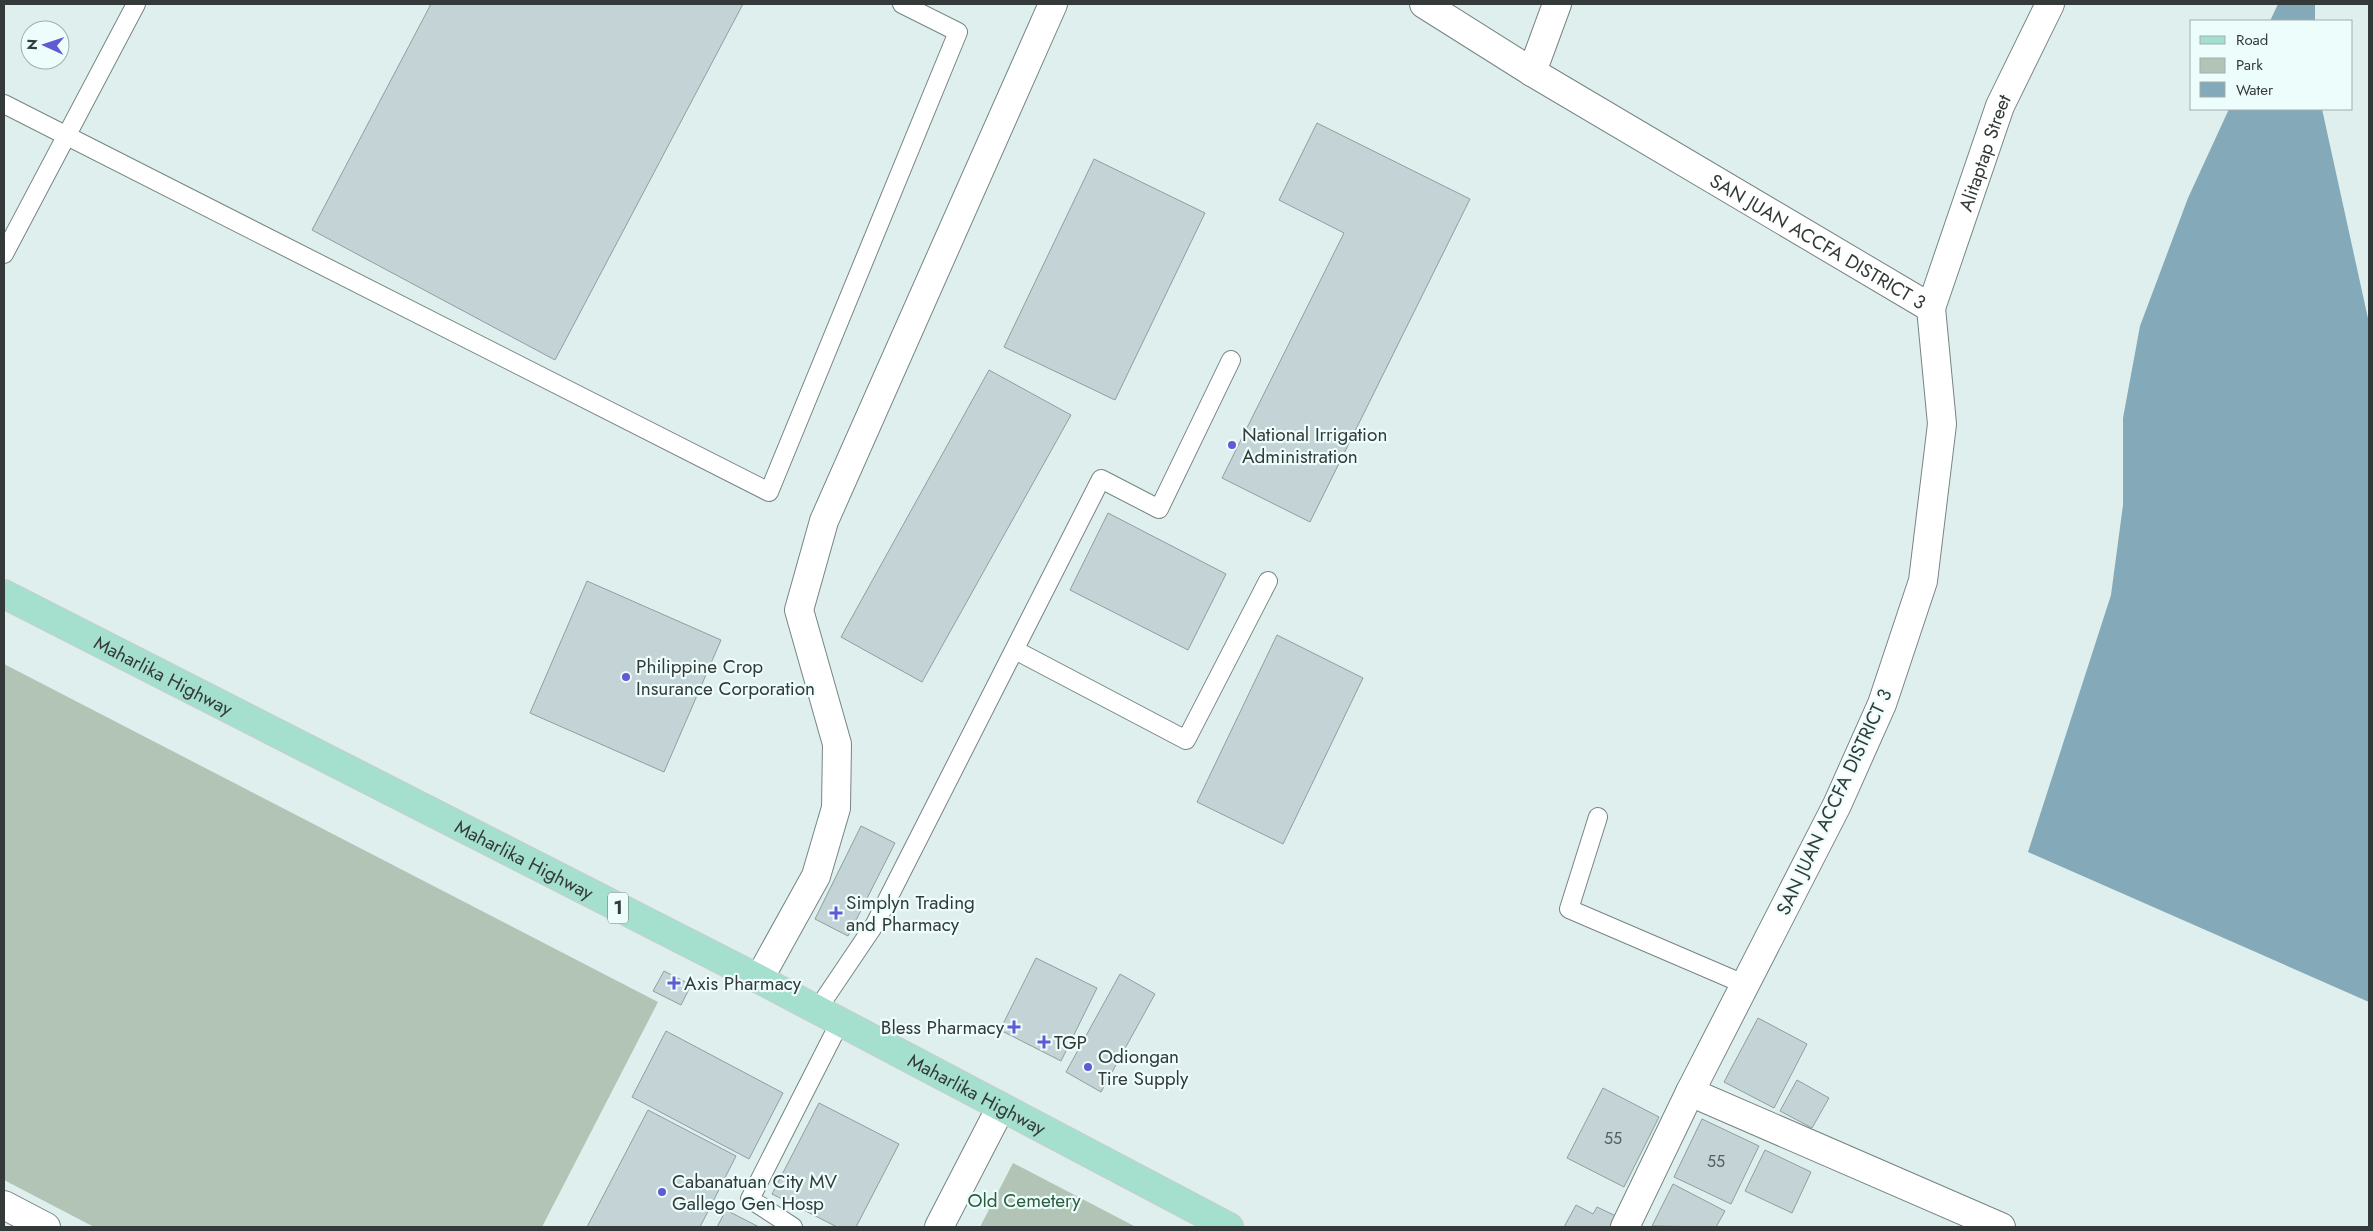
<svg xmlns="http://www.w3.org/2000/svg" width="2373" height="1231" font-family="Jost,sans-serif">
<rect width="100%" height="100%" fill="#dfefee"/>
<path fill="#b1c4b6" d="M4,664L658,1002L542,1227H94L4,1180Z
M1013,1163L1136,1227H980Z"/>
<path fill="#84a9b9" d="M2278,4H2315V21H2270Z
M2229,109H2322L2369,323V1002L2028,852L2111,595L2123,505V418L2140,326L2188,198Z"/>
<path fill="#c3d3d6" stroke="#8f9fa1" d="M431,4H743L555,360L312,230Z
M1317,123L1470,199L1310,522L1222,478L1344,233L1279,200Z
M1094,159L1205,213L1115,400L1004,347Z
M989,370L1071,415L922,682L841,637Z
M1108,513L1226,574L1188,650L1070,590Z
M587,581L721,640L664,772L530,713Z
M1277,635L1363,678L1283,844L1197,802Z
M861,826L895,843L848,936L815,919Z
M1036,958L1097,988L1061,1061L1000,1030Z
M664,971L691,985L681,1005L653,991Z
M1120,974L1155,994L1101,1092L1066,1072Z
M1758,1018L1807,1044L1774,1108L1724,1082Z
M666,1031L783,1093L749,1159L632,1097Z
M1797,1080L1829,1098L1812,1128L1780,1111Z
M1603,1088L1659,1117L1624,1187L1567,1158Z
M819,1103L899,1144L856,1227H837L772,1194Z
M648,1110L736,1156L700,1227H587Z
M1702,1119L1759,1146L1731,1204L1674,1177Z
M1765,1150L1811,1172L1792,1213L1745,1191Z
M1673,1184L1725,1211L1716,1227L1652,1226Z
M1576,1205L1593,1214L1597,1207L1616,1216L1610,1227H1564Z
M726,1210L759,1227H717Z"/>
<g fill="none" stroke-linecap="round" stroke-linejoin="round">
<defs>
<path id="service" d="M4,104L769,492L958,32L902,4
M4,254L136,4
M1015,650L1186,740L1268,581
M1598,817L1569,909L1746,985
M817,1010L875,924L1101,479L1159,509L1231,360
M793,1227L750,1199L840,1022"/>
<g id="minor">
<path id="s1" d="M1424,4L1532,72L1931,308L1942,424L1923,581L1882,704L1837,805L1690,1092L1625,1227"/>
<path d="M1532,72L1557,4"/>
<path id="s2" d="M1931,308L2000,106L2050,4"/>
<path d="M1690,1092L2001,1227"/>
<path d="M4,1205L46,1227"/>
</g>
<path id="tertiary" d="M759,979L816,876L836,808L837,744L799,610L824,521L1053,4
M939,1227L1001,1107"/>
<g id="primary">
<path id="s3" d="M4,594L759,979L1229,1227"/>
</g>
</defs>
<use href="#service" stroke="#768584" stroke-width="20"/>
<use href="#minor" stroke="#768584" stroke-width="30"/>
<use href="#tertiary" stroke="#768584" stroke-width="30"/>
<use href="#primary" stroke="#cacccc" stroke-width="30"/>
<use href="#service" stroke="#fff" stroke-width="18"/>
<use href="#minor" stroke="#fff" stroke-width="28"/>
<use href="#tertiary" stroke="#fff" stroke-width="28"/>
<use href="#primary" stroke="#a5dfcd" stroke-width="28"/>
</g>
<g fill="#625ad3" stroke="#ecfdfb" stroke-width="2">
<circle cx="1232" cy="445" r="5"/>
<circle cx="626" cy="677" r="5"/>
<path d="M833.5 905.5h5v5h5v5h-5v5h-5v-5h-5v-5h5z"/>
<path d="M671.5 975.5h5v5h5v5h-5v5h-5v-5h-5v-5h5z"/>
<path d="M1011.5 1019.5h5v5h5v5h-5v5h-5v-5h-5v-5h5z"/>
<path d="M1041.5 1034.5h5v5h5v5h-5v5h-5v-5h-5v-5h5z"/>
<circle cx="1088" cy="1067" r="5"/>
<circle cx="662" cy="1192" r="5"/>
</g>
<g text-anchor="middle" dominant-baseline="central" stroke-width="4.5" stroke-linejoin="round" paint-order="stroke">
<g font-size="16" fill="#576060">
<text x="1613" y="1138">55</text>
<text x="1716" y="1161">55</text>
</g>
<rect fill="#ecfdfb" stroke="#6a7473" stroke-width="1" x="608" y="892.5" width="20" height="31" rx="4"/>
<g font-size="18" font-weight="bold" fill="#333a39">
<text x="618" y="908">1</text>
</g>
<g font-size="19" fill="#333a39" stroke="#ecfdfb">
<text stroke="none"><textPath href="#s2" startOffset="164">Alitaptap Street</textPath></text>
<text stroke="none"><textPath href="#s1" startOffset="460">SAN JUAN ACCFA DISTRICT 3</textPath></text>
<text stroke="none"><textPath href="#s3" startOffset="179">Maharlika Highway</textPath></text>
<text transform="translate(1834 802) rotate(-65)">SAN JUAN ACCFA DISTRICT 3</text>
<text stroke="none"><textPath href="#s3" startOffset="584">Maharlika Highway</textPath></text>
<text stroke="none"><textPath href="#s3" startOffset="1094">Maharlika Highway</textPath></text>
</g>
<g font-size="19" fill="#333a39" stroke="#ecfdfb" text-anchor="start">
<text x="1242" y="434">National Irrigation<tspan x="1242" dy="22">Administration</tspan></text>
<text x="636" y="666">Philippine Crop<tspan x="636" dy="22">Insurance Corporation</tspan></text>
<text x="846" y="902">Simplyn Trading<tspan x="846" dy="22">and Pharmacy</tspan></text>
<text x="684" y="983">Axis Pharmacy</text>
<text x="1004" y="1027" text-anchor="end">Bless Pharmacy</text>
<text x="1054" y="1042">TGP</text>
<text x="1098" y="1056">Odiongan<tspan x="1098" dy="22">Tire Supply</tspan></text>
<text x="672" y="1181">Cabanatuan City MV<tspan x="672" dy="22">Gallego Gen Hosp</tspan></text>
</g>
<g font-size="19" fill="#2b5d3d" stroke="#ecfdfb">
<text x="1024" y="1200">Old Cemetery</text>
</g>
</g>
<rect width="2373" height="1231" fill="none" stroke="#333a39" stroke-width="10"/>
<rect x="2190" y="20" width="162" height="90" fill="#ecfdfb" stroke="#a2afad"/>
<rect x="2200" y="36" width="25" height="8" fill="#a5dfcd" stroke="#a2afad"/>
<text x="2236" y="45" font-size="15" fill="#333a39">Road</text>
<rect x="2200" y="58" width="25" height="15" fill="#b1c4b6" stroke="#a2afad"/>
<text x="2236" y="70" font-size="15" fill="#333a39">Park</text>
<rect x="2200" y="82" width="25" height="15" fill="#84a9b9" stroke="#a2afad"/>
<text x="2236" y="95" font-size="15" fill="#333a39">Water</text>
<g transform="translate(45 45) rotate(273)"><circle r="24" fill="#ecfdfb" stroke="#a2afad"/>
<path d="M0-4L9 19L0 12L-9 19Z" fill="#625ad3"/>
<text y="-8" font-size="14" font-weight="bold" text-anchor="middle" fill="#333a39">N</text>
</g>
</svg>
